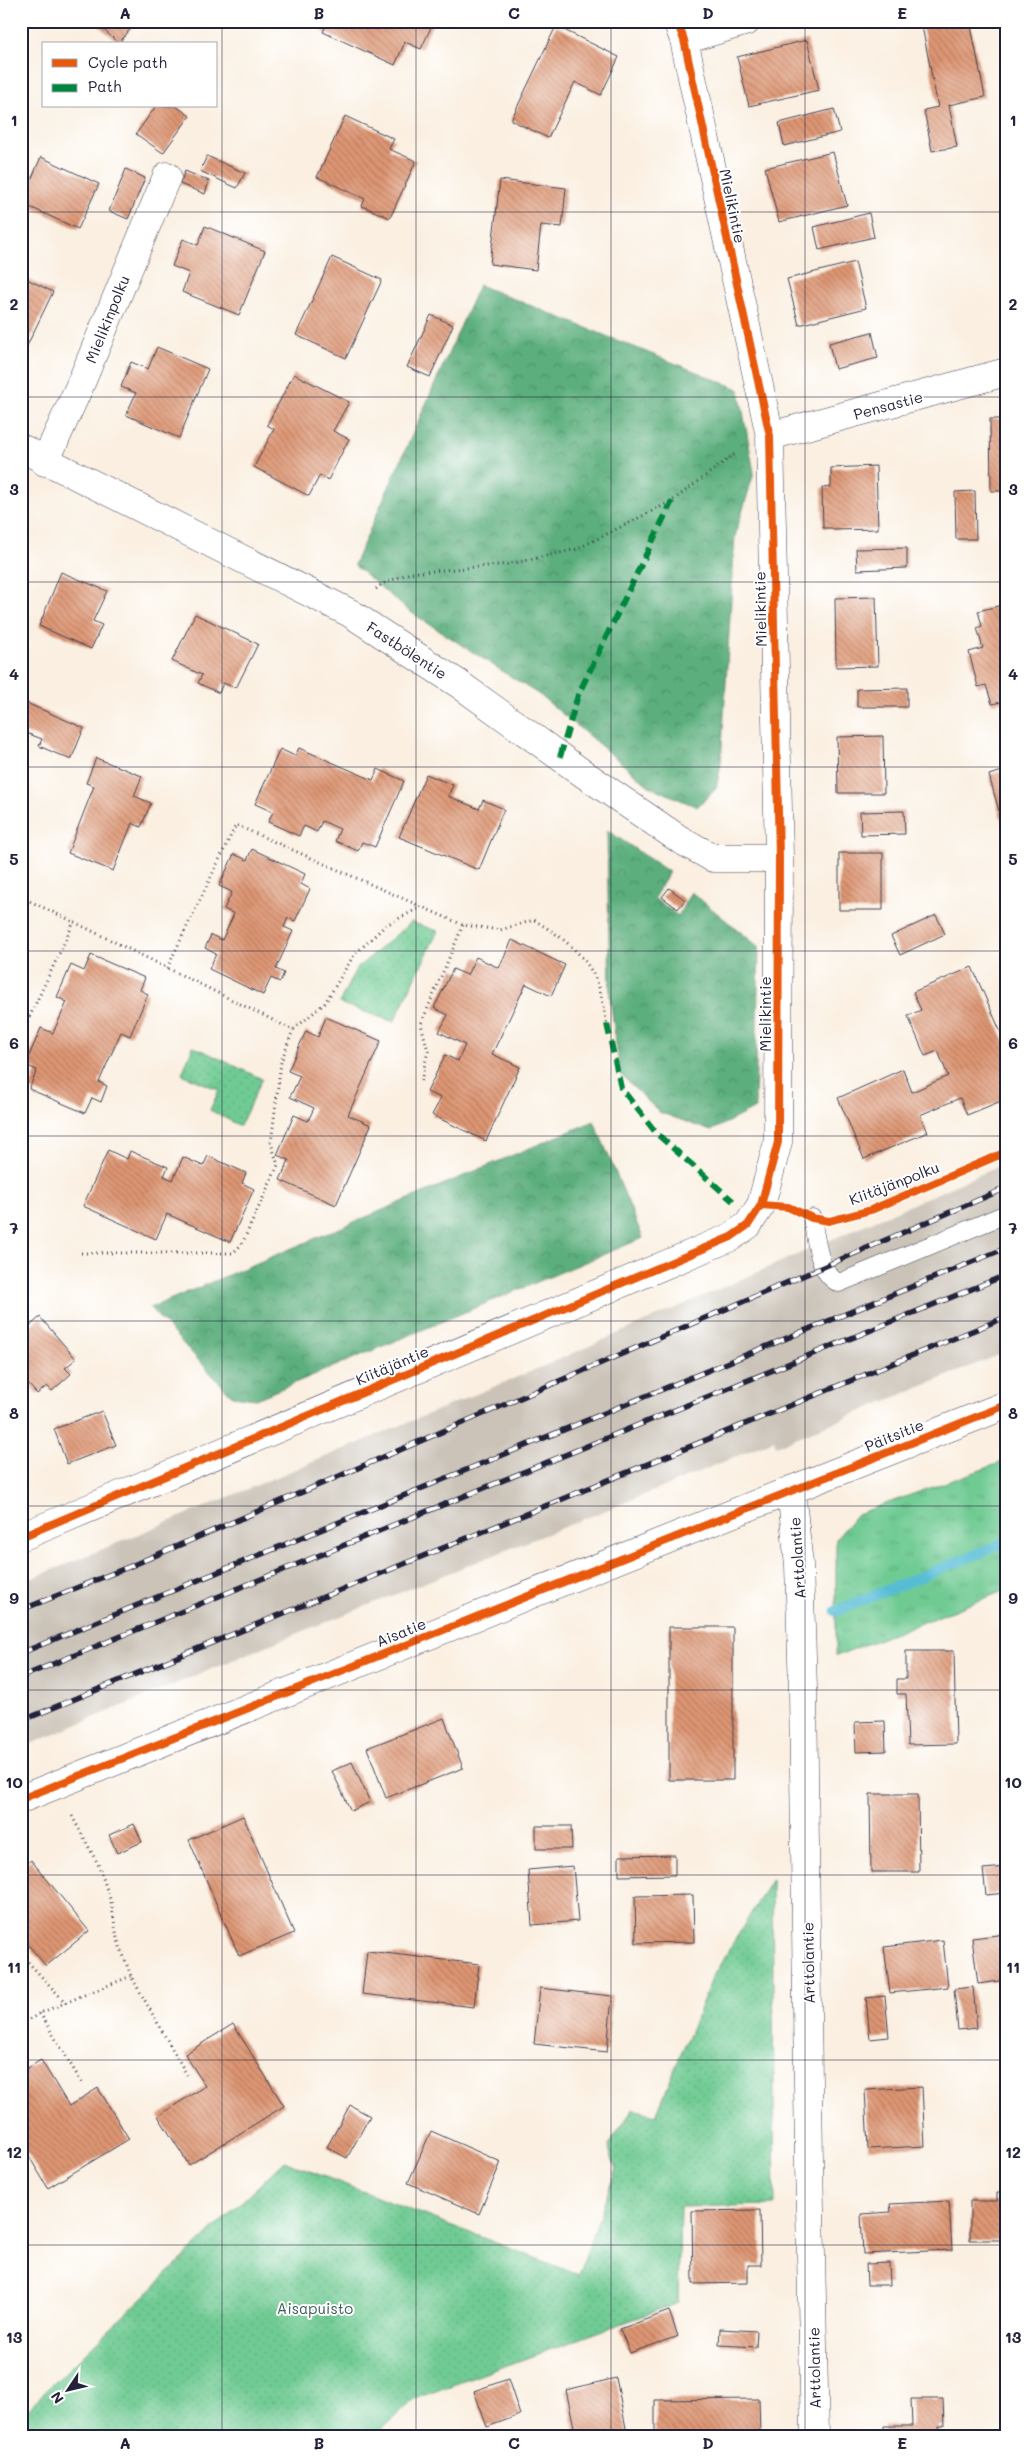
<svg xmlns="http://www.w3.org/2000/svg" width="1027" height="2457" font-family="Mali,sans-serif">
<defs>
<pattern id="grass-tufts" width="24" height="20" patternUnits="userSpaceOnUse" patternTransform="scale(1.25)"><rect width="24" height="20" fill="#70cb93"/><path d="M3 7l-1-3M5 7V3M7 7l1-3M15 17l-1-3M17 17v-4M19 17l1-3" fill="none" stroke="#61ae80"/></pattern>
<pattern id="forest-crowns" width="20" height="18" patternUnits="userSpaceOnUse" patternTransform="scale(1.25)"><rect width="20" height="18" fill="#5caf7d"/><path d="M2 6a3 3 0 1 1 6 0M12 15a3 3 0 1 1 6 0" fill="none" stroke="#4c8e68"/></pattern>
<pattern id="park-dots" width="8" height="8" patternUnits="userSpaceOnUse" patternTransform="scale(1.25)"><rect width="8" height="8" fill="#70cb93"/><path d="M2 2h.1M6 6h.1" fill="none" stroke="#61ae80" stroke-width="1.8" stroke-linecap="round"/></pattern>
<pattern id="building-back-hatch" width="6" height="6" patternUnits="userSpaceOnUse" patternTransform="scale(1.25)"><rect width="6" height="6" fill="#de9673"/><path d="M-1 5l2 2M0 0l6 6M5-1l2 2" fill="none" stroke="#b47a60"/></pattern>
</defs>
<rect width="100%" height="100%" fill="#fff"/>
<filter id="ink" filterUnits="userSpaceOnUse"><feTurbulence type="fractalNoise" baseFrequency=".02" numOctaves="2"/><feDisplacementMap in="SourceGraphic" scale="10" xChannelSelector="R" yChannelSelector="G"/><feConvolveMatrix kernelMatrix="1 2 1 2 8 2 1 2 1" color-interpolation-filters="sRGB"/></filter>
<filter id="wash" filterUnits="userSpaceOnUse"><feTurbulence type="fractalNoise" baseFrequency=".0096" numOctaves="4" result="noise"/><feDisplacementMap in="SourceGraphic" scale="20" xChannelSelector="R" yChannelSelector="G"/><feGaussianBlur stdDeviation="1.12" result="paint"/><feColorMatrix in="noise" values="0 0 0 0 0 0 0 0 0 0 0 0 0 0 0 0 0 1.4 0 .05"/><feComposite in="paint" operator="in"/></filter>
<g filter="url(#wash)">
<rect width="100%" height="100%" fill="#faefe0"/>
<path fill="#cbc3b8" d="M1006,1163V1352L776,1446L774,1440L669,1485L281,1640L21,1748V1583L544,1366Z"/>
<path fill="url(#grass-tufts)" stroke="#497667" d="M1006,1461V1590L836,1656V1539L857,1514Z"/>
<path fill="url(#forest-crowns)" stroke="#3f685c" d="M479,285L739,389L754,473L735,536L721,763L716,789L697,807L649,786L541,696L409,611L354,565Z
M607,830L669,872L654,898L678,916L691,892L759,947L755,1108L711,1131L659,1112L620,1074L610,997Z
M594,1121L643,1238L256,1399L232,1396L150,1308Z"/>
<path fill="url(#park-dots)" stroke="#497667" d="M411,922L438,931L394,1022L339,1003L356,969Z
M193,1046L262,1079L240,1126L210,1110L219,1090L182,1074Z
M772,1879L775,2205L680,2207L678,2303L414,2399L374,2436H21V2415L284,2161L579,2275L616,2169L608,2146L633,2109L656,2115L713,1976Z"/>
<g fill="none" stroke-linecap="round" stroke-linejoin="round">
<path stroke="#57bdd5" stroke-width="11" d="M836,1611L1006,1542"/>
</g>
<g id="blocks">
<path fill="url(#building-back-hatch)" d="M93,21H137L119,43Z
M328,21H434L421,49L405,42L395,65L323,32Z
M921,21H970L985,97L949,105L957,147L932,151L924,110L938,107Z
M556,26L619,57L601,95L575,82L548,138L511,120Z
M807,40L819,90L749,106L737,57Z
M156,106H176L190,116L163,153L136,134Z
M834,109L840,132L784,146L779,123Z
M345,116L394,139L389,149L416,161L390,218L362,206L365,199L317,177Z
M833,152L847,205L779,222L765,168Z
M207,156L245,173L237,188L200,171Z
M41,157L99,184L78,229L21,203Z
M126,169L145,178L128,219L109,211Z
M185,171L209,181L205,194L180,184Z
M500,180L566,188L562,227L541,225L536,270L490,264Z
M869,213L874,237L819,250L814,227Z
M205,226L265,251L239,315L182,292L189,273L172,266L183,239L198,245Z
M332,257L382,280L346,358L296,335Z
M855,262L866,308L799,325L787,279Z
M21,276L53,292L23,354L21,353Z
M431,315L453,325L430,377L407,367Z
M872,332L878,358L835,369L829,343Z
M157,347L208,369L179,438L126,415L136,393L121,387L131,362L148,369Z
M294,374L349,402L333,431L349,439L328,480L320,475L309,496L254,467L274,429L267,425Z
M990,419H1006V491H991Z
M876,466L878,529L833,530L832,528H823L822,488L831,487V468Z
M975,491L976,539H956L955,492Z
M907,548V568L857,570L856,549Z
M61,572L107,591L93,621L102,625L91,649L39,626Z
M876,597L878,666L836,667L835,598Z
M1006,604V701L992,704L986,685L978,687L969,652L983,648L977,628L982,626L978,611Z
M195,614L258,644L236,688L223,683L219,693L198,683L202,675L172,661Z
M907,688V707H857V689Z
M24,702L84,728L71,760L39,746L42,739L21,731V709Z
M883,736L884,793H838L837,737Z
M299,748L373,780L378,769L404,781L375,847L362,842L358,851L335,841L340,829L322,821L317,832L304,826L299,836L268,822L273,812L255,804L280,749L295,756Z
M96,758L142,776L134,796L151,803L141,827L132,823L113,871L68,853L94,786L86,783Z
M1006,770V833H1005L989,775Z
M426,774L453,785L448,796L479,809L483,800L504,809L479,870L399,837Z
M904,811L905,834L861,835L860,812Z
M21,840L24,852H21Z
M252,849L305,874L301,884L310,889L295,921L288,918L284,927L293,931L276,969L284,973L280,982L271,978L263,995L209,969L216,954L205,948L211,935L222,940L234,914L224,909L232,892L219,886L234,854L247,860Z
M839,853H883V910H839Z
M669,888L685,900L678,909L662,897Z
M936,915L945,934L900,955L891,936Z
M512,940L565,965L551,996L526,984L492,1054L520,1067L486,1141L432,1115L441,1098L427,1092L445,1055L458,1061L465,1045L439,1032L448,1015L434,1008L453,969L467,975L476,957L499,968Z
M91,955L145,978L140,990L148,994L130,1036L121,1032L99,1082L107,1086L101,1102L92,1098L85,1113L29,1089L37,1070L25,1065L41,1028L53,1033L67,1002L57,997L71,965L84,971Z
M972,967L1006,1044V1099L967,1115L960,1098L920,1115L928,1132L864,1159L838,1098L903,1069L912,1092L948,1076L938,1051L925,1056L908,1016L921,1010L913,992Z
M326,1017L381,1041L348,1115L371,1125L336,1205L280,1180L289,1160L277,1155L294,1115L308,1121L314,1108L290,1097L300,1076L288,1071L306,1031L318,1037Z
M108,1150L127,1159L130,1151L168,1167L164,1176L173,1180L183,1157L203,1166L208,1156L246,1173L242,1183L254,1189L230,1242L167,1214L156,1239L83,1206Z
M40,1317L76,1359L65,1368L71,1374L52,1391L47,1386L37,1394L21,1376V1334Z
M102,1411L116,1445L67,1464L54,1429Z
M669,1627H733V1780H669Z
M906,1651H954L956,1744L908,1745L906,1694H897V1679H906Z
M444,1718L463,1768L386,1798L367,1748Z
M885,1721L886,1751L856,1752L855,1722Z
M352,1762L370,1802L351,1811L332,1771Z
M870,1794H918L919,1872H871Z
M243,1816L294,1933L239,1956L189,1840Z
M134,1824L142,1842L117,1853L109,1835Z
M536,1826H571L572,1849H536Z
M675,1855V1875L619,1876V1856Z
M31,1860L89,1931L46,1966L23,1939L21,1941V1869Z
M573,1866L578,1921L532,1925L528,1870Z
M1006,1867V1893L986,1895L983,1869Z
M693,1895L694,1942L636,1943L635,1896Z
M1006,1934V1980L978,1984L972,1938Z
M943,1940L948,1987L890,1993L884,1947Z
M367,1951L479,1964L474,2007L362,1994Z
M973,1987L977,2028L958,2030L954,1989Z
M540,1988L612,1996L607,2052L534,2044Z
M885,1996L889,2037L870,2039L866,1998Z
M233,2024L284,2106L189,2165L158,2116L205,2086L185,2054Z
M41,2060L69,2106L98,2088L129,2139L48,2188L21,2143V2072Z
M922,2087L925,2146L868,2149L865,2090Z
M350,2105L370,2116L347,2158L327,2147Z
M431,2131L501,2162L479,2214L408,2183Z
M997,2193H1006V2240H970V2201H997Z
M949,2201L952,2250L863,2254L861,2214L891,2212L890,2204Z
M760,2210L761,2265H748V2283L693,2284L692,2211Z
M889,2263L890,2285H867L866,2264Z
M669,2311L678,2336L630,2353L620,2329Z
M720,2329L757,2331L756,2347L719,2345Z
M616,2378L627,2433L613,2436H576L566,2390Z
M508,2379L520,2415L487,2427L474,2391Z
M759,2399L760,2436H655V2400Z
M911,2399H943L944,2426H939L940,2436H884V2426H912Z"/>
</g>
</g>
<g filter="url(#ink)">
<use href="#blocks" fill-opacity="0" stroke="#424154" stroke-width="1"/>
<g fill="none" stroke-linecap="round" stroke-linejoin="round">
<defs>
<path id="lane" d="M812,1218C816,1238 818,1274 839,1283L1006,1214"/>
<path id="street" d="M684,40L747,21
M770,436L1006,372
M21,448L350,613L459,684L581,772L679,839L713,858H779
M45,462L81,383L167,176
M791,1490L1006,1405
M21,1537L731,1237L748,1225L761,1205L778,1142L779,858L770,436L684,40L677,21"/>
<path id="secondary" d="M21,1799L791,1490L799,1565L803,1689L809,2163L815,2436"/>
</defs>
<use href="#lane" stroke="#424154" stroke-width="19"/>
<use href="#street" stroke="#424154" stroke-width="29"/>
<use href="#secondary" stroke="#424154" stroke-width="29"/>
<path stroke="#424154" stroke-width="3" stroke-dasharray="1 4" stroke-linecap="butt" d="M376,589L382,584L410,573L510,564L577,549L672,501L736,453
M21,897L74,922
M167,968L236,825L463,925L500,930L534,920C559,935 585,953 597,982C602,994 604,1010 607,1024
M21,1035L74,922L293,1030L325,1003L354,955L386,925L421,907
M421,1081L428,1051L421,1024L463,925
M81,1253H233L242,1244L278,1165L271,1143L281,1062L293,1030
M72,1816L99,1866L111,1902L117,1938L131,1976L187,2075
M28,1962L66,2003
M40,2013L83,2085
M21,2025L40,2013L131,1976"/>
<use href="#lane" stroke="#fff" stroke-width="18"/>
<use href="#street" stroke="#fff" stroke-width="28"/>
<use href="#secondary" stroke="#fff" stroke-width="28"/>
<defs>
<path id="rail" d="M21,1610L131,1566L1006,1188
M21,1653L1006,1248
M21,1677L1006,1275
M21,1721L1006,1317"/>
</defs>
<use href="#rail" stroke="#22223b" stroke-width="5.5"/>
<use href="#rail" stroke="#fff" stroke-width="4" stroke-dasharray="11" stroke-linecap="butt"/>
<path stroke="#00873e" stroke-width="6" stroke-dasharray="12 6" stroke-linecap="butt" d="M560,757L578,695L672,501
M607,1024L621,1088L657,1134L733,1201"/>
<defs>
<path id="cycleway" d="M761,1205L788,1207L812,1218L829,1221L871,1210L1006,1152
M21,1537L731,1237L748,1225L761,1205L778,1142L779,858L770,436L684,40L677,21
M21,1799L1006,1405"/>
</defs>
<use href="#cycleway" stroke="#fff" stroke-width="11"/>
<use href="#cycleway" stroke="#e8590c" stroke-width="8"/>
</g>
</g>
<path fill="none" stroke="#22223b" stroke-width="1" stroke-opacity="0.55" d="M222,21V2436M416,21V2436M611,21V2436M805,21V2436M21,212H1006M21,397H1006M21,582H1006M21,767H1006M21,951H1006M21,1136H1006M21,1321H1006M21,1506H1006M21,1690H1006M21,1875H1006M21,2060H1006M21,2245H1006"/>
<g text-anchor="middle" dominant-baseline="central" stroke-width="4" stroke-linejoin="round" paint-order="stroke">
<g font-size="15" fill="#22223b" stroke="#fff">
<text transform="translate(733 206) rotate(78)">Mielikintie</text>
<text transform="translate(107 319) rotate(-68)">Mielikinpolku</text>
<text transform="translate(888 405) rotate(-15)">Pensastie</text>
<text transform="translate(760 609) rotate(-91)">Mielikintie</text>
<text transform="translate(407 650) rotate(33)">Fastbölentie</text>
<text transform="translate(765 1014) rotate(-90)">Mielikintie</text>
<text transform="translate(894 1183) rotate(-21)">Kiitäjänpolku</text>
<text transform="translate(392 1365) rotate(-23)">Kiitäjäntie</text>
<text transform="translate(894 1435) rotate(-22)">Päitsitie</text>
<text transform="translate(797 1558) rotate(-94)">Arttolantie</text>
<text transform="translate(401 1632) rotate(-22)">Aisatie</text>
<text transform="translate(808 1963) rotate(-91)">Arttolantie</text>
<text transform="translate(814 2368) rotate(-91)">Arttolantie</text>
</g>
<g font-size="15" fill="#3d5d5a" stroke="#fff">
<text x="315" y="2308">Aisapuisto</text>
</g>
</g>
<rect width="1027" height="2457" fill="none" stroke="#fff" stroke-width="55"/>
<rect x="42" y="42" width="175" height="65" fill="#ffffff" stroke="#a7a7b1"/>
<rect x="52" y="59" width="25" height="8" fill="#e8590c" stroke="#a7a7b1"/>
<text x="88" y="68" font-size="15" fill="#22223b">Cycle path</text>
<rect x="52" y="84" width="25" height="8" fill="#00873e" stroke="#a7a7b1"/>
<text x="88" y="92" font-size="15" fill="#22223b">Path</text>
<g transform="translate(68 2390) rotate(235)" stroke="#ffffff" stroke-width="4" paint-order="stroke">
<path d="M0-4L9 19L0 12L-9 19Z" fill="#22223b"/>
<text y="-8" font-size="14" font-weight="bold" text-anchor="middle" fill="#22223b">N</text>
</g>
<rect x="28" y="28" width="972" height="2402" fill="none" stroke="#22223b" stroke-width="2"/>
<g font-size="16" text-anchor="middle" font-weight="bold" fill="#22223b">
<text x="125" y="19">A</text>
<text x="319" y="19">B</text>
<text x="514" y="19">C</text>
<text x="708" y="19">D</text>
<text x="902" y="19">E</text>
<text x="14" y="126">1</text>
<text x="1013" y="126">1</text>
<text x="14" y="310">2</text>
<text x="1013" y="310">2</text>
<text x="14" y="495">3</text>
<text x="1013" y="495">3</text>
<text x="14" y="680">4</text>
<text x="1013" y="680">4</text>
<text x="14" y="865">5</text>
<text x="1013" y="865">5</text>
<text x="14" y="1049">6</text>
<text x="1013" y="1049">6</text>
<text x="14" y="1234">7</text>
<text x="1013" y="1234">7</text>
<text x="14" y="1419">8</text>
<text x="1013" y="1419">8</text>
<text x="14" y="1604">9</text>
<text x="1013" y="1604">9</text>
<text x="14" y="1788">10</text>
<text x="1013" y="1788">10</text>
<text x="14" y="1973">11</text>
<text x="1013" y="1973">11</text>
<text x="14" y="2158">12</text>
<text x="1013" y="2158">12</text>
<text x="14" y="2343">13</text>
<text x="1013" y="2343">13</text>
<text x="125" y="2449">A</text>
<text x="319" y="2449">B</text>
<text x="514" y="2449">C</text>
<text x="708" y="2449">D</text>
<text x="902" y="2449">E</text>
</g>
</svg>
